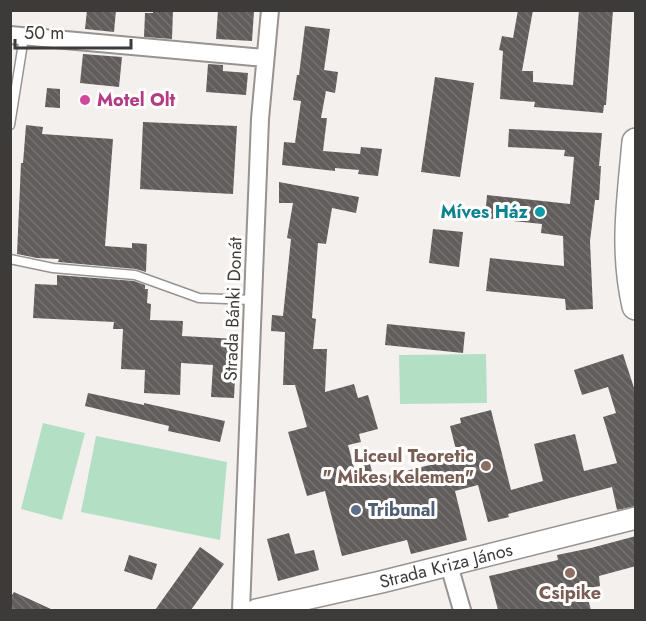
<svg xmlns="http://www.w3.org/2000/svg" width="646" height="621" font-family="Jost,sans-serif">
<defs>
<pattern id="building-back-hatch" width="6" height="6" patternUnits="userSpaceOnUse" patternTransform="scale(1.5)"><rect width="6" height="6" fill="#615d5c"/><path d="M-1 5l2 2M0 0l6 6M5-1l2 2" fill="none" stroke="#757271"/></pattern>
</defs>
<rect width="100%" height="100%" fill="#f4f0ee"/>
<path fill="#b3e0c5" d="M486,354L487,403L400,404L399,355Z
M43,423L85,433L62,520L21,509Z
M96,436L227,462L220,540L81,512Z"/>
<path fill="url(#building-back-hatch)" d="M87,10H116L114,32L85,29Z
M153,10H173L172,39L144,37L145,13H153Z
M218,10L254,11L252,41L216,39Z
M518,10H533L522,71H533V82L573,85L579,10H613L606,105H604L603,113L534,107L535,102L500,99L503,51L499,50L502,36L513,38Z
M305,26L330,29L324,70L338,72L335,93L326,91L321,118H327L323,151L360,154L361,147L382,149L378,176L358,174L359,170L335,168V171L282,165L284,142L295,143L301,101L293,100L297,75H299Z
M83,54L122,57L119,87L80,83Z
M208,64L223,65V71L248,73L246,95L206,92Z
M435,77L474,83L460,177L421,172Z
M47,88L60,89V108L45,107Z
M143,122L237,126L233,194L140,189Z
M26,125L43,127L42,134L113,139L105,246L132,248V243L147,244L146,272L136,269L58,262L59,259L37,258L17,254L21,163H23Z
M509,129L602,133L599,166H601L599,200H595L590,241L593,309L566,310L565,299L486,291L490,258L564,266L563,236L541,233L542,224L485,218L487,195L570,204L574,157L564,156L565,150L508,147Z
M279,182L359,197L356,213L332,208L326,244L318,243L312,318L316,319L313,349H327L325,392L354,384L358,398L368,395L378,429L359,434L361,442L348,445L354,468L370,464L374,479L458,458L450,426L461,423L460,418L491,410L511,490L543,481L534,444L575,434L584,471L617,463L603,417L616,413L608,387L582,395L574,370L623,354L636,394V506L617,510L612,487L508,514L509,517L488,522L478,485L455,491L467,540L411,554L407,540L342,556L325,491L307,496L288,432L307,427L295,385H283L285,332L271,331L272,315L283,316L291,239L287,238L293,203H279Z
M433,229L463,232L459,267L429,263Z
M57,275L134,281L145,285V289H148L147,303L151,304L150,320L183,321L182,336L237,339L234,398L211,397L213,365L181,363L180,395L144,393L145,370L121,369L123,329H113L114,322L33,318L35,284L57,285Z
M387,324L465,332L463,353L385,345Z
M88,393L144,405V403L225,421L220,442L168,431L169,426L85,406Z
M289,533L295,554L314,550L319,570L278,581L267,539Z
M636,536V566L599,576L600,586L585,589L591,610H498L489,576L558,560L557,555L591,548Z
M200,547L224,564L191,610H155Z
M129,555L157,564L152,580L124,571Z
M14,592L53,610H17L10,608V598Z"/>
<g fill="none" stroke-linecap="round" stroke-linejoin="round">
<defs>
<path id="service" d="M10,125L24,37
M10,259L53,268L135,275L199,298L253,300"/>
<path id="minor" d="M10,35L265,58
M449,565L462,610
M241,610L260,119L270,10"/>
<g id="tertiary">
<path id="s1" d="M256,610L381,582L636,518"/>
</g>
<path id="primary" d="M636,142C631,199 623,249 636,306"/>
</defs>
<use href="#service" stroke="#979391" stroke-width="11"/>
<use href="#minor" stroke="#979391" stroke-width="20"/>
<use href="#tertiary" stroke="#979391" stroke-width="24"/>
<use href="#primary" stroke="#979391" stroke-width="30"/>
<use href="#service" stroke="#fff" stroke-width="8"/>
<use href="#minor" stroke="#fff" stroke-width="16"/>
<use href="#tertiary" stroke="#fff" stroke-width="21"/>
<use href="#primary" stroke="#fff" stroke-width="27"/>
</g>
<circle fill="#d1479c" stroke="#fffefd" stroke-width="2" cx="85" cy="100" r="6"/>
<circle fill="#0f9aa8" stroke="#fffefd" stroke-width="2" cx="540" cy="212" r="6"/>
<g fill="#8d6e63" stroke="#fffefd" stroke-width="2">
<circle cx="486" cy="466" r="6"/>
<circle cx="570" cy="573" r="6"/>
</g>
<circle fill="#5c6f8a" stroke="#fffefd" stroke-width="2" cx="356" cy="510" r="6"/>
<g text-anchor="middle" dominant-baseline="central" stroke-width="6" stroke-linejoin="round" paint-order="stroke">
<g font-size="18" font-weight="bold" fill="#b23c85" stroke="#fffefd" text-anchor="start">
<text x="97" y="100">Motel Olt</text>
</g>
<g font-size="18" font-weight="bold" fill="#0d838f" stroke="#fffefd" text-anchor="end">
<text x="528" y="212">Míves Ház</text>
</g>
<g font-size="18" fill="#3c3b3a" stroke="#fffefd">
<text transform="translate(233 309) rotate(-88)">Strada Bánki Donát</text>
<text stroke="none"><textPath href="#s1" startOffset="195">Strada Kriza János</textPath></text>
</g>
<g font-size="18" font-weight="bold" fill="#785e54" stroke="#fffefd" text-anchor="end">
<text x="474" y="456">Liceul Teoretic<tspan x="474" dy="21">" Mikes Kelemen"</tspan></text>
<text x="570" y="593" text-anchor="middle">Csipike</text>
</g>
<g font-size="18" font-weight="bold" fill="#4e5e75" stroke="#fffefd" text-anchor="start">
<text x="368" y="510">Tribunal</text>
</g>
</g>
<rect width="646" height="621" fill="none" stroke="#3c3b3a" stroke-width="24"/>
<path d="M15 39v9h116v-9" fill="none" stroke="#3c3b3a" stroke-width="3"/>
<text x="24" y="39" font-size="18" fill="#3c3b3a" stroke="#fffefd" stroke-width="4.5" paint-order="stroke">50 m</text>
</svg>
